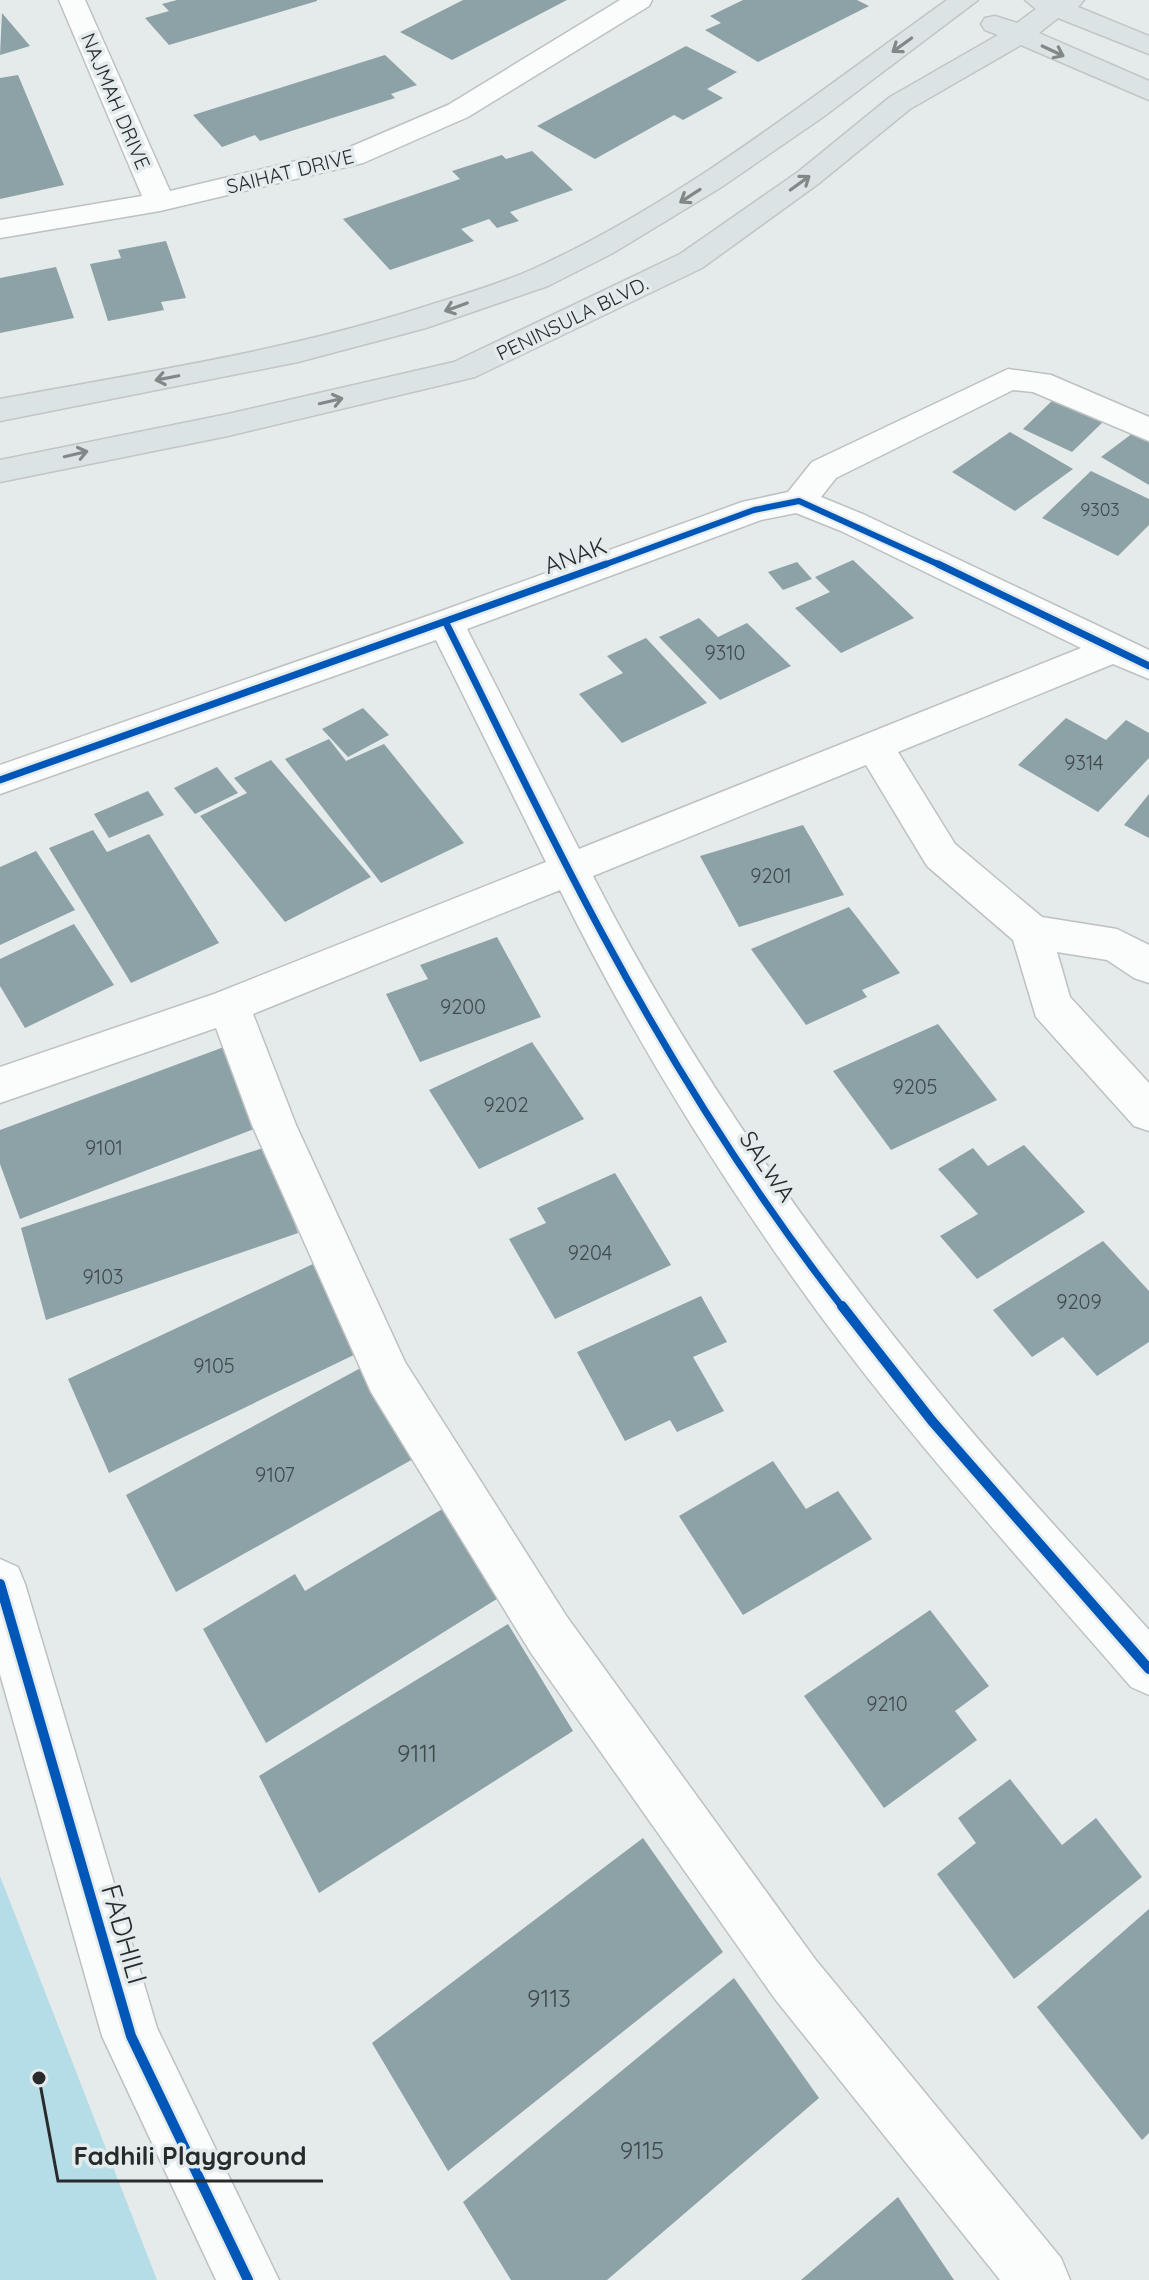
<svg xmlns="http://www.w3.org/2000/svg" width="1149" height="2280" font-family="Quicksand,sans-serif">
<rect width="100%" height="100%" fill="#e5eaeb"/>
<path fill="#b4dde8" d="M0,1876L157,2280H0Z"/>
<path fill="#8ca2a6" d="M177,0H317V1L169,45L145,18L169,11L162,4Z
M463,0H567L452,60L400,32Z
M743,0H857L869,6L758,62L705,30L721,23L710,16Z
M2,13L30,46L0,55Z
M686,46L737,72L707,89L723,98L683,120L674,115L595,159L537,126Z
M385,55L417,85L391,94L395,98L260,141L255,135L222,147L193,115Z
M18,75L64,185L0,199V78Z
M532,151L573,190L510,212L519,221L497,228L489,219L461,229L474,241L390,270L343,219L460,179L452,171L502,155L506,159Z
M166,241L186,298L161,302L164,310L108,321L90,264L121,258L118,250Z
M56,267L74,318L0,333V278Z
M1057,396L1107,418L1072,452L1023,429Z
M1137,430L1149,437V485L1101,457Z
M1010,432L1073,469L1015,511L952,472Z
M1091,471L1149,499V525L1118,556L1042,518Z
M853,560L914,618L841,653L795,608L830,592L815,577Z
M797,562L812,579L783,590L768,572Z
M699,618L718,637L747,623L791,666L720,700L659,637Z
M646,638L707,703L622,743L579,694L623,673L607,656Z
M363,708L389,735L348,757L322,729Z
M1066,718L1106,740L1126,720L1149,733V758L1098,812L1018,765Z
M329,739L346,761L384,744L464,843L381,883L285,759Z
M271,760L371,877L285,922L200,816L247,793L234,778Z
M217,767L238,793L195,814L174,788Z
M148,791L164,815L109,838L94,814Z
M1149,794V838L1124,825Z
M803,825L844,895L739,927L700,856Z
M93,830L107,852L149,834L219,943L131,983L49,848Z
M36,851L75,910L0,945V867Z
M849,907L900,973L862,990L867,997L806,1025L751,949Z
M74,924L114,985L25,1028L0,986V959Z
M497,937L541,1017L420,1062L386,994L428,979L420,965Z
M938,1024L997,1100L891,1150L833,1071Z
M532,1042L584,1119L479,1169L429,1090Z
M224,1047L259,1127L20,1219L0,1164V1130Z
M1024,1145L1085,1212L977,1279L940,1236L978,1214L938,1169L973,1148L988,1166Z
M266,1147L298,1233L46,1320L21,1228Z
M615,1173L671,1265L555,1319L509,1239L546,1223L537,1208Z
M1103,1241L1149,1291V1342L1097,1376L1063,1337L1032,1357L993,1310Z
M313,1264L360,1352L109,1473L68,1379Z
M701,1296L727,1342L693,1357L724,1411L677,1432L670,1420L625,1441L577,1352Z
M368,1364L422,1454L176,1592L126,1495Z
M773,1461L806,1509L838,1491L872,1539L743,1615L679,1516Z
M444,1508L500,1597L266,1743L203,1629L295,1574L305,1591Z
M930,1610L989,1686L955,1711L977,1740L884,1808L804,1696Z
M508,1624L573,1731L319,1893L259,1776Z
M1010,1779L1062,1845L1096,1818L1142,1877L1014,1979L937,1874L976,1843L958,1818Z
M643,1838L723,1952L448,2171L372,2043Z
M1149,1909V2133L1142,2140L1037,2007Z
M734,1978L819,2098L607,2280H511L463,2202Z
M898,2197L954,2280H801Z"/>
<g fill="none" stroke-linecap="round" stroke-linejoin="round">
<defs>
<path id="minor" d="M59,0H85L170,191L343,150L448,105L620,0H652L649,6L468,117L363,163L160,211L0,238V220L142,196Z
M1008,369L1051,375L1149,417V441L1033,392L1013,390L836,478L821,497L865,515L1149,650V679L1113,664L898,752L955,844L1042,917L1117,929L1149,945V983L1134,978L1107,960L1057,952L1070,997L1149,1083V1131L1134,1126L1036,1017L1013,940L927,866L866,765L593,876C689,1065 813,1240 948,1403C1012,1481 1082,1555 1149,1630V1695L1131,1687C1017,1555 897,1425 796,1282C708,1158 627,1026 560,890L253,1014L296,1125L405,1362L567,1617L815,1959L1061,2258L1070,2280H1000L775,1999L531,1653L371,1392L252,1125L216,1028L0,1103V1067L214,994L546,862L436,640L0,794V765L433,614L742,502L788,492L812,462ZM796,513L841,531L1081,648L579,849L467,629L761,520Z
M0,1559L18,1567L25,1584L157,2028L279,2280H216L102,2036L0,1674Z"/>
<path id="major" d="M947,0H978L823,117L720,188L613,253L548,286L426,328L298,362L0,421V399C146,372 294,350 436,303C468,293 502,283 533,269C683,201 814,95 947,0Z
M1025,0H1084L1078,7L1149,36V54L1058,18L1039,33L1149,81V100L1021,45L910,109L818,184L702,268L475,377L228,436L0,482V460L228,414L454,362L680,254L798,172L890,97L998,35L985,30L981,24L985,18L995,16L1017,23L1036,9Z"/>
</defs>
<use href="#minor" stroke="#bec1c2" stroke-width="3"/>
<use href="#major" stroke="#c2c5c6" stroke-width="3"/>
<use href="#minor" fill="#fbfcfc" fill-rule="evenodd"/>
<use href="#major" fill="#dce3e5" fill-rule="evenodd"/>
<defs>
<path id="cycleway-far2" d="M601,566L754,510L799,501L942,566"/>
<path id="cycleway-far1" d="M938,564L1149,666
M446,623C498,727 548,834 604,937C673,1065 753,1193 843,1308
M0,780L606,564"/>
<path id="cycleway" d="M842,1306L932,1421L1149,1669
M0,1584L131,2036L248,2280"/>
</defs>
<use href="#cycleway-far2" stroke="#e3ebed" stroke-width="10"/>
<use href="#cycleway-far1" stroke="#e3ebed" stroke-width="12"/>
<use href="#cycleway" stroke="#e3ebed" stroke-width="15"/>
<use href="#cycleway-far2" stroke="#0057b8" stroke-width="6"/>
<use href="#cycleway-far1" stroke="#0057b8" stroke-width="7"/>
<use href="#cycleway" stroke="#0057b8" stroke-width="10"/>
</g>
<defs><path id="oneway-shaft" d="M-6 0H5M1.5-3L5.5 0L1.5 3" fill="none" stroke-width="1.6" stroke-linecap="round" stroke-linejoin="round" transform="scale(2)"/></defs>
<g stroke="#828788">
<use href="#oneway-shaft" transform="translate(902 45) rotate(144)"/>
<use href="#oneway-shaft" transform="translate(1053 51) rotate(25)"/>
<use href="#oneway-shaft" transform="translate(800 183) rotate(-36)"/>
<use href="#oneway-shaft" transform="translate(690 196) rotate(147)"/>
<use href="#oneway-shaft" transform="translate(456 307) rotate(160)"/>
<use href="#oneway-shaft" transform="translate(167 378) rotate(169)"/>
<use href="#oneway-shaft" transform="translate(331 401) rotate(-13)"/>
<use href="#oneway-shaft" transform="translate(76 454) rotate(-13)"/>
</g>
<g text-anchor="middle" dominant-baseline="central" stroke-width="7" stroke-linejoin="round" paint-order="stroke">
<g font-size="18" fill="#41494a">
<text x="1100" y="509">9303</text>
</g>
<g font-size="20" fill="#282b2c" stroke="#e3ebed">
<text transform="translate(116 101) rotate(67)">NAJMAH DRIVE</text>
<text transform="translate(290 171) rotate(-14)">SAIHAT DRIVE</text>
<text transform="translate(572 318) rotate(-26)">PENINSULA BLVD.</text>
</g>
<g font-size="20" fill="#41494a">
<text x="725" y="652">9310</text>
<text x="1084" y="762">9314</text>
<text x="771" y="875">9201</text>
<text x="463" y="1006">9200</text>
<text x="915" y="1086">9205</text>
<text x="506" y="1104">9202</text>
<text x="104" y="1147">9101</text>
<text x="590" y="1252">9204</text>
<text x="103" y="1276">9103</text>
<text x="1079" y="1301">9209</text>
<text x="214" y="1365">9105</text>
<text x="275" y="1474">9107</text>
<text x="887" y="1703">9210</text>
</g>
<g font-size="24" fill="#282b2c" stroke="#e3ebed">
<text transform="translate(575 555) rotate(-20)">ANAK</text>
<text transform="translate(768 1166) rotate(56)">SALWA</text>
</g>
<g font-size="24" fill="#41494a">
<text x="417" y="1753">9111</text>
<text x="549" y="1998">9113</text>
<text x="642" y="2150">9115</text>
</g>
<g font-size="28" fill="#282b2c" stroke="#e3ebed">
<text transform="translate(125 1934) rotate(74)">FADHILI</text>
</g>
</g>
<path fill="none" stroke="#282b2c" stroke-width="3" d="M39 2078L58 2181H323"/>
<circle fill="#282b2c" stroke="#e3ebed" stroke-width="3" cx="39" cy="2078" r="8"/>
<g font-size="26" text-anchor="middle" font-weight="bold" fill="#282b2c" stroke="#e3ebed" stroke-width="7" stroke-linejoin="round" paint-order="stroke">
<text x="190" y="2165">Fadhili Playground</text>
</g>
</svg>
